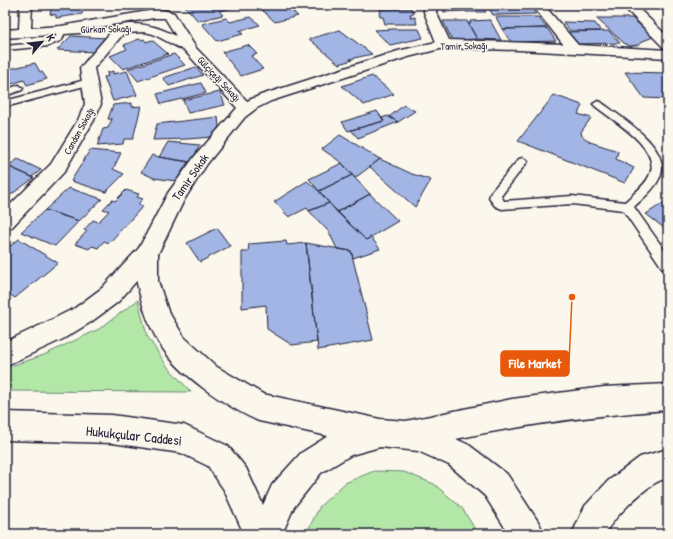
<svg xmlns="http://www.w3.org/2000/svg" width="673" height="539" font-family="'Patrick Hand',sans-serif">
<rect width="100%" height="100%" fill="#fbf7ec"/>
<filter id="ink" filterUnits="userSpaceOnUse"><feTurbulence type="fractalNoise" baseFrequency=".025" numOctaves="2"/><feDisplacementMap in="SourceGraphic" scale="8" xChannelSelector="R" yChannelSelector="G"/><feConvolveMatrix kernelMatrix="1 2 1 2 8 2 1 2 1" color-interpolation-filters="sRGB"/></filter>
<g filter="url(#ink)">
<path fill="#b3e7a8" stroke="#6a8472" d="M138,300L147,336L167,366L191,392L5,391V368L44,355L99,329Z
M374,471L404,472L434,484L462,508L478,534H306L320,506L345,483Z"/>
<path fill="#a2b5e4" stroke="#22223b" d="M52,5H88V8L84,9L82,14L56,18V15L50,14Z
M128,5H151L134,9Z
M190,5H238L240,6L219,11L223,15L198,21L185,6Z
M269,5H309L312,8L293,12L298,16L275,22L259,7Z
M441,5H462L465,11L444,12Z
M462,5H482L486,12H466Z
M487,5H529L536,14L493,15Z
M547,5H578L581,8H550Z
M411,8L414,14H410L411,18L415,17L417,24H385L383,17H380L379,13H381L380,9Z
M251,17L260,25L239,31L243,34L217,41L202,24L226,18L230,22Z
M496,17H538L547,28L502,29Z
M596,18H632L653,37L643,41L638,45L630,46L625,44Z
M490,20L501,40L477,39L468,23H471L470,21Z
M443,21H467L477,39L452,40Z
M563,22L595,23L601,31H570Z
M547,28L556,41L511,42L502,29Z
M393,29H419L423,38L390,45L374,30Z
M340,30L372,54L350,59L352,60L339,64L309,39Z
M609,31L620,43L577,44L568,32Z
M71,36L107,38L94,52L57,50Z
M139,39L141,40L144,39L146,42L152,40L168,54L123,69L110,56L127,49L124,45Z
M248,45L257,54L251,56L263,69L241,76L222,52Z
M174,54L185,65L138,81L128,69Z
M35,63L40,72H42L47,79L27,85L24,80L5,86V70Z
M196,67L203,75L169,86L163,78Z
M113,71V74L127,71L137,95L113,101L104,77L108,76L107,73Z
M625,72L668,73V99L644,98Z
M372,76L394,94L364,105L342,86Z
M201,83L206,93L161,104L157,94Z
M220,92L225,105L188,113L183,100Z
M554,95L582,105L578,114L591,118L581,132L582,136L590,142L618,151L616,159L634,168L625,183L518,141Z
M132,103V107L141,106L133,139H124L123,144L97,146L103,129L108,128L112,119H108L113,105Z
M404,105L415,111L398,122L389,117Z
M377,111L384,121L348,131L342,122Z
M388,116L398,122L358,138L351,130L384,121L381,118Z
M218,117L219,127L213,137L187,139L153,140L157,124Z
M340,135L380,159L355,178L342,163L322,149Z
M168,142L200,145L191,162L159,157Z
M90,150L121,153L113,169L124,174L106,192L71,181Z
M152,155L159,157L188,162L176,181L154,178L141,172Z
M18,159L41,170L32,177L8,166Z
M380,159L412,174L431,180L415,207L370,167Z
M342,163L352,175L319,191L309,179Z
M7,166L34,178L5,199V167Z
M352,175L370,194L337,212L319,191Z
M307,181L319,191L329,203L309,211L307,208L289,217L274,202Z
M69,188L102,199L79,221L45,210Z
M126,190L139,194L137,197L143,199L138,204L143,206L109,243L104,241L98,248L92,246L89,249L75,244L87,231L84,230L93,220L98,222L109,211L103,209L112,200L115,201Z
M370,194L398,221L366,240L337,212Z
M668,200V231L646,214Z
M329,203L366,240L371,237L380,249L353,258L351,251L337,249L329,232L309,211Z
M45,210L79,221L55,246L21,232Z
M217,228L230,246L200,262L187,243Z
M19,239L58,263L15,298L5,291V250Z
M286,241L287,245L306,243L317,342L292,345L267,329L266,305L242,308V252H248L249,244Z
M306,243L351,251L373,340L318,350Z"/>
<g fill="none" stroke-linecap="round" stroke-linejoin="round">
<defs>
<path id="service" d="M59,27H62L66,29L62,40L49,46L5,50V46L47,42L55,39Z
M89,79L93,82L92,84L5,107V101Z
M19,85L23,88L22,90L5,96V90Z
M598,101L601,102C620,117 673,148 660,177C655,189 643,198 634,207L668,255V270L663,269L623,210L572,204L502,209L495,206L489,198L491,192L519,159L523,158L528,161L501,196L504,201L572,196L625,202C633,194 646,185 650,174C661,148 612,120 595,106L593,104Z"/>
<path id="minor" d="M20,5H32L31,28L61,26L154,10H163L174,13L196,48L247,101L261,95L398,51L436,42L424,12V5H436V12L449,40L563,44L532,5H544L578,45L668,50V58L519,50L444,48L408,57L271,101L257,108L245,117L207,164L184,200L155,260L118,302L91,322L63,339L5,366V342L45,323L75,308L102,288L139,248L168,193L195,156L237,108L185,51L153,34L145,32L124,33L94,68L101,104L94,120L64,172L12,227L5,230V210L51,164L78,120L85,104L80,68L116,26C137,21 157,26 176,36L165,18H154L86,29L84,32L80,33L5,38V30L19,29Z"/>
<path id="primary" d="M622,5H635L668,37V48L663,47Z
M147,245L155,248L158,254V281L168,311L184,337L217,367L263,394L380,419L406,421L512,399L604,387L668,384V410C596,415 527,424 456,439L469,445L507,474L539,523L544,534H509L485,496L449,465L418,451L380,447L351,455L321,473L294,507L282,534H244L224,490L208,466L181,453L112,443L5,440V412L112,415L184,425L228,446L246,468L263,505L272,485L301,453L328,436L259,421C230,409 185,378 166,353C153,336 145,315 140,295C136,281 132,262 139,248Z
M668,449V479C665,479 661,480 659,481C645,487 611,520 605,534H572L585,506L608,481L640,457Z"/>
</defs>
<use href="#service" stroke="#22223b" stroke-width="3"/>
<use href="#minor" stroke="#22223b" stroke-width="3"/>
<use href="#primary" stroke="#22223b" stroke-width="3"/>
<use href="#service" fill="#fbf7ec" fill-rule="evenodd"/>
<use href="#minor" fill="#fbf7ec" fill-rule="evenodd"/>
<use href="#primary" fill="#fbf7ec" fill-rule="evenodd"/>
</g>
</g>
<g text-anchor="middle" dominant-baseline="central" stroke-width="3" stroke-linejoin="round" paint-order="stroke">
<g font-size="10" fill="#22223b" stroke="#fbf7ec">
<text transform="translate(106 29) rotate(-1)">Gürkan Sokağı</text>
<text transform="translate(464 46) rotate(-1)">Tamir Sokağı</text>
<text transform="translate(219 79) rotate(47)">Gülçiçeği Sokağı</text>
<text transform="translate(79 131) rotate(-61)">Candan Sokağı</text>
</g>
<g font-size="12" fill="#22223b" stroke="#fbf7ec">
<text transform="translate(190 177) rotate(-55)">Tamir Sokak</text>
</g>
<g font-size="14" fill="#22223b" stroke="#fbf7ec">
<text transform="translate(134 435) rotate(6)">Hukukçular Caddesi</text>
</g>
</g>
<path fill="none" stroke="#e8590c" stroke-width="1.5" d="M572 297L569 363"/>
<circle fill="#e8590c" stroke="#fbf7ec" stroke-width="1.5" cx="572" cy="297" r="4"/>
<rect fill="#e8590c" stroke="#e8590c" stroke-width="1.5" x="501" y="351" width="68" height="25" rx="4"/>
<g font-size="13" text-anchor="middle" font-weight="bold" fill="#fff">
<text x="535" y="368">File Market</text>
</g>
<rect width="673" height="539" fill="none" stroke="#fbf7ec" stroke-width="20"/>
<rect x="10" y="10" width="653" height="519" fill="none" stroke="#22223b" stroke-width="1.5" filter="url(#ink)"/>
<g transform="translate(42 42) rotate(62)" stroke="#fbf7ec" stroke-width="3" paint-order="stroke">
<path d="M0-3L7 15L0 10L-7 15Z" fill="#22223b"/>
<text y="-6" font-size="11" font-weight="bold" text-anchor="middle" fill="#22223b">K</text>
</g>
</svg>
